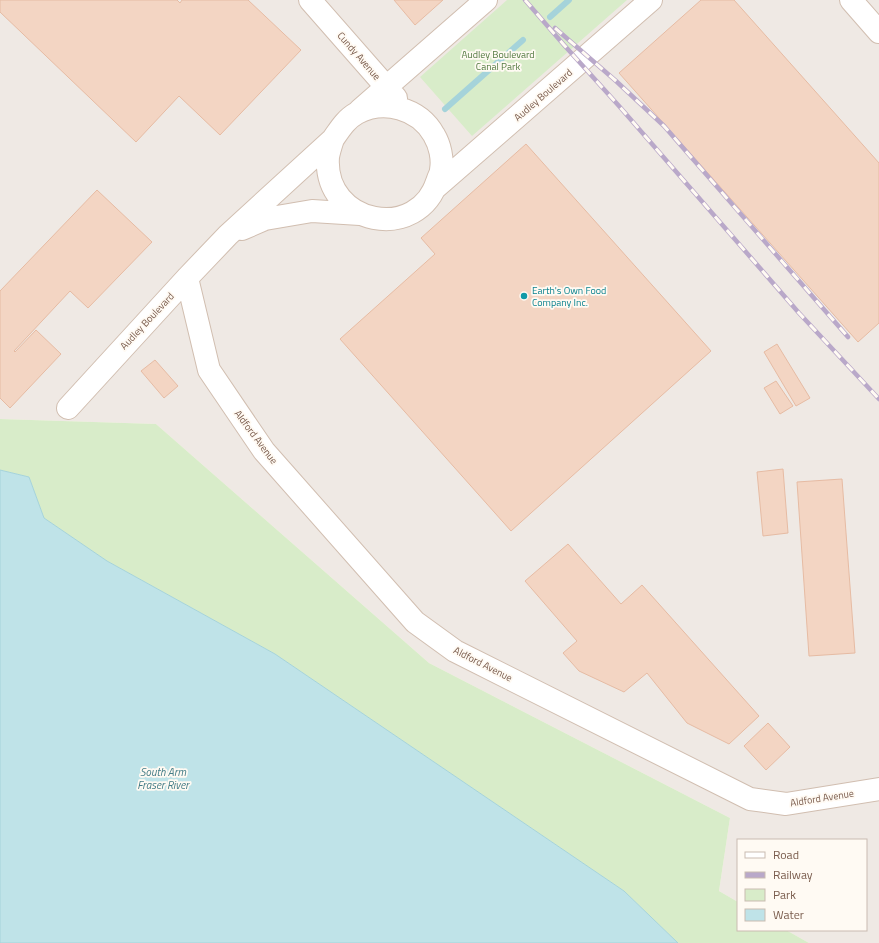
<svg xmlns="http://www.w3.org/2000/svg" width="879" height="943" font-family="'Titillium Web',sans-serif">
<rect width="100%" height="100%" fill="#fdf6ec"/>
<path fill="#efe9e4" d="M0,0H879V943H809L786,930H866V840H738V902L719,891L730,818L429,663L156,424L0,419Z"/>
<path fill="#d8ecc9" d="M507,0H627L472,136L420,77Z
M0,419L156,424L429,663L730,818L719,891L738,902V930H786L809,943H678L624,891L275,654L107,561L44,518L29,477L0,470Z"/>
<path fill="#bfe3e8" stroke="#a5d3da" d="M0,470L29,477L44,518L107,561L275,654L624,891L678,943H0Z"/>
<g fill="none" stroke-linecap="round" stroke-linejoin="round">
<path stroke="#a5d3da" stroke-width="6" d="M550,17L569,0
M445,109L523,40"/>
</g>
<path fill="#f3d5c3" stroke="#e6bba3" d="M0,0H177L180,3L182,0H248L301,50L220,135L179,96L136,142L0,12Z
M394,0H443L415,25Z
M701,0H734L879,163V323L858,342L619,73Z
M526,144L711,351L511,531L340,339L435,254L421,238Z
M97,190L152,242L88,308L70,291L14,351L15,352L36,330L61,354L10,408L0,398V291Z
M777,344L810,398L796,406L764,352Z
M155,360L178,386L164,398L141,371Z
M776,381L793,406L780,414L764,388Z
M783,469L788,533L763,536L757,472Z
M842,479L855,653L809,656L797,482Z
M568,544L621,604L642,585L759,716L729,744L687,723L647,673L624,692L579,671L563,653L577,641L525,581Z
M768,723L790,747L766,770L744,746Z"/>
<g fill="none" stroke-linecap="round" stroke-linejoin="round">
<defs>
<path id="minor" d="M310,0L396,98
M851,0L879,32
M360,110L486,0
M434,189L651,0
M242,229L265,219L312,211L360,214
M187,278L209,370L264,451L415,622L455,651L750,799L786,804L879,789
M68,408L187,278L228,235L333,139C340,129 346,119 357,113C384,99 419,108 434,135C440,145 443,159 441,170C441,173 439,176 438,179C419,244 323,225 328,157C329,151 331,145 333,139"/>
</defs>
<use href="#minor" stroke="#d1beb0" stroke-width="24"/>
<use href="#minor" stroke="#fff" stroke-width="22"/>
<defs>
<path id="rail" d="M525,0L564,45L619,106L799,313L879,399
M555,28L616,81L664,126L848,337"/>
</defs>
<use href="#rail" stroke="#b9a8c9" stroke-width="4.5"/>
<use href="#rail" stroke="#fffaf3" stroke-width="3" stroke-dasharray="9" stroke-linecap="butt"/>
</g>
<circle fill="#0f9aa8" stroke="#fffaf3" stroke-width="1.5" cx="524" cy="296" r="4"/>
<g text-anchor="middle" dominant-baseline="central" stroke-width="3.5" stroke-linejoin="round" paint-order="stroke">
<g font-size="10" fill="#537a41" stroke="#fffaf3">
<text x="498" y="54">Audley Boulevard<tspan x="498" dy="12">Canal Park</tspan></text>
</g>
<g font-size="10" fill="#7a5c4d" stroke="#fffaf3">
<text transform="translate(359 56) rotate(49)">Cundy Avenue</text>
<text transform="translate(543 95) rotate(-41)">Audley Boulevard</text>
<text transform="translate(147 321) rotate(-47)">Audley Boulevard</text>
<text transform="translate(256 437) rotate(53)">Aldford Avenue</text>
<text transform="translate(483 664) rotate(27)">Aldford Avenue</text>
<text transform="translate(822 798) rotate(-9)">Aldford Avenue</text>
</g>
<g font-size="10" fill="#0d838f" stroke="#fffaf3" text-anchor="start">
<text x="532" y="290">Earth's Own Food<tspan x="532" dy="12">Company Inc.</tspan></text>
</g>
<g font-size="11" font-style="italic" fill="#437c86" stroke="#fffaf3">
<text x="163" y="772">South Arm<tspan x="163" dy="13">Fraser River</tspan></text>
</g>
</g>
<rect x="737" y="839" width="130" height="92" fill="#fffaf3" stroke="#cabbb1"/>
<rect x="745" y="852" width="20" height="6" fill="#ffffff" stroke="#cabbb1"/>
<text x="773" y="859" font-size="12" fill="#7a5c4d">Road</text>
<rect x="745" y="872" width="20" height="6" fill="#b9a8c9" stroke="#cabbb1"/>
<text x="773" y="879" font-size="12" fill="#7a5c4d">Railway</text>
<rect x="745" y="889" width="20" height="12" fill="#d8ecc9" stroke="#cabbb1"/>
<text x="773" y="899" font-size="12" fill="#7a5c4d">Park</text>
<rect x="745" y="909" width="20" height="12" fill="#bfe3e8" stroke="#cabbb1"/>
<text x="773" y="919" font-size="12" fill="#7a5c4d">Water</text>
</svg>
